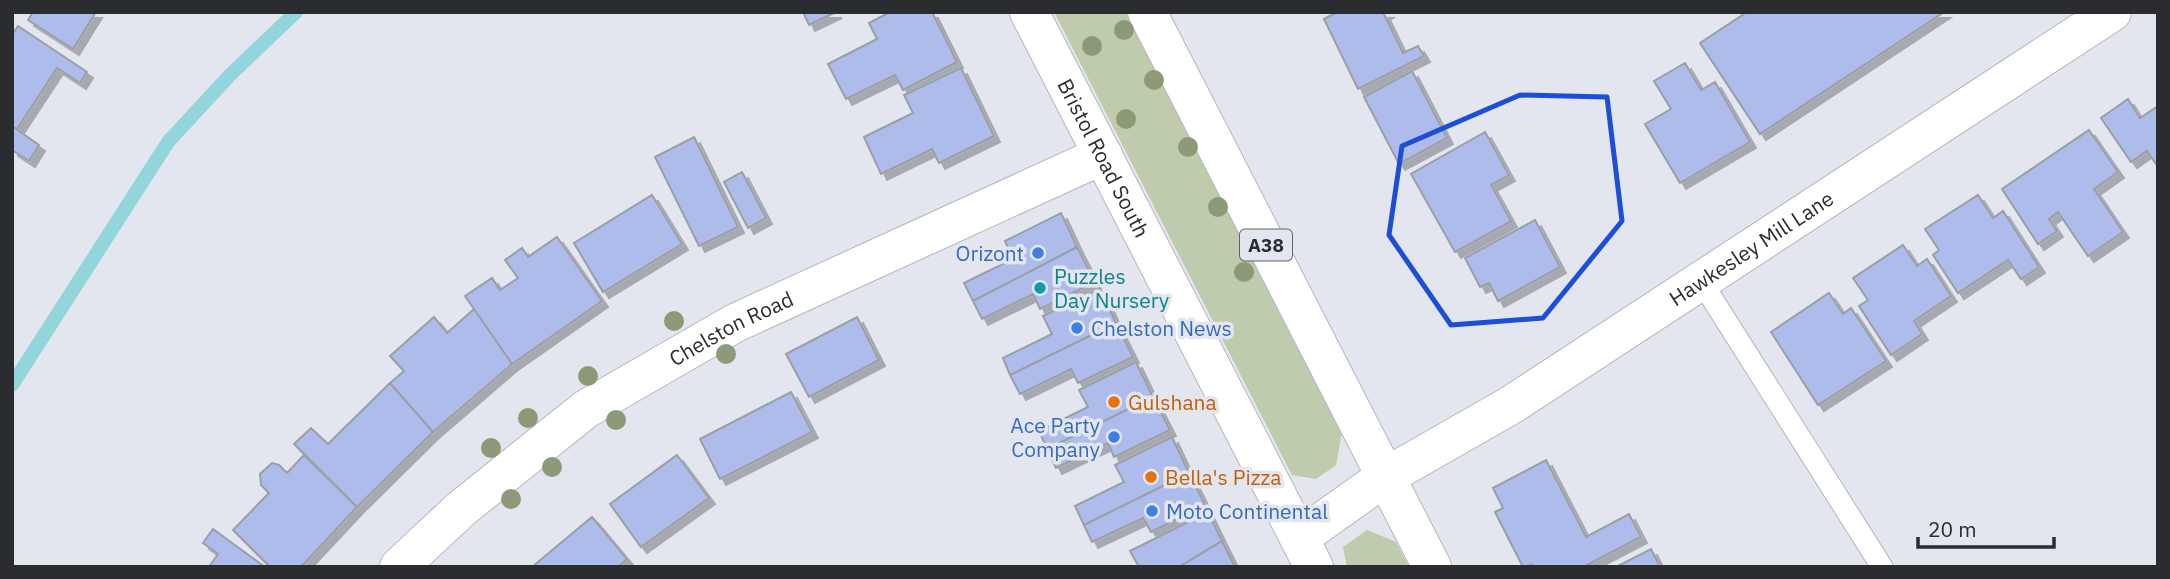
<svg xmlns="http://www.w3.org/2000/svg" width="2170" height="579" font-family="'IBM Plex Sans',sans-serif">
<defs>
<filter id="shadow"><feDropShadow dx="6" dy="6" stdDeviation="0" flood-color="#0004"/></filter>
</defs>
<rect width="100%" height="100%" fill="#e3e6ee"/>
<path fill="#becbac" d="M1054,12H1127L1342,432L1336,465L1316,479L1292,475Z
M1367,530L1396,542L1409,567H1347L1343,547Z"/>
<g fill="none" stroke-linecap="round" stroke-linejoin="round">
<path stroke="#92d5db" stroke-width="14" d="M12,385L168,142L230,75L296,12"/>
</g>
<path fill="#aebceb" stroke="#9b9ea5" stroke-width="2" filter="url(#shadow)" d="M33,12H96L73,49L28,20Z
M803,12H836L809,25Z
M890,12H932L957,62L903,90L895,75L846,99L828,64L877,39L869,23Z
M1337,12H1387L1384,14L1403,53L1418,46L1424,56L1358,89L1324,19Z
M1747,12H1944L1760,134L1700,43Z
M18,26L87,72L80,83L57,68L17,129L12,126V35Z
M1685,63L1701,90L1715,82L1750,142L1680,183L1645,124L1671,109L1654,81Z
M961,68L994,136L939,163L932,149L881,174L864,137L913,113L904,95Z
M1412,71L1447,138L1399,164L1364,97Z
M2128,99L2140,118L2158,106V167L2147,151L2131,162L2101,118Z
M12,126L39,145L29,161L12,150Z
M2089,130L2118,172L2094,189L2123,232L2088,256L2058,212L2049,219L2057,231L2038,244L2002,189Z
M1485,132L1509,175L1491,185L1511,221L1455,252L1411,174Z
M694,137L738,227L699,246L655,157Z
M742,172L766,218L748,228L724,182Z
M652,195L682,244L603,292L574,243Z
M1978,195L1993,218L2003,211L2039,267L2021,279L2008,260L1958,293L1933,255L1939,250L1925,229Z
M1061,213L1077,247L973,301L964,283L1013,259L1005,241Z
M1535,220L1560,267L1498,301L1489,283L1480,287L1465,258Z
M557,237L602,301L512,364L465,296L492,278L500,290L518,278L505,260L522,248L528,257Z
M1903,245L1917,266L1927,259L1951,296L1914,321L1922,334L1891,355L1859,306L1868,300L1853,278Z
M1077,247L1095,282L1040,309L1033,294L982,319L973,301Z
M1100,288L1116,323L1010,375L1003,358L1052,334L1043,316Z
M1829,293L1843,314L1851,308L1886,361L1818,405L1771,332Z
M474,309L512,364L433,432L390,383L404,371L390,356L434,317L447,333Z
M857,317L879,360L809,397L786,354Z
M1116,323L1133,357L1078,383L1071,369L1020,394L1010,375Z
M1136,362L1153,397L1047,449L1039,431L1088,407L1079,390Z
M390,383L433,432L357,507L294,444L311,428L328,444Z
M791,392L812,432L720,479L700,439Z
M1153,397L1170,430L1114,457L1108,443L1056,468L1047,449Z
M1172,437L1189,473L1084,525L1075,506L1124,482L1115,465Z
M304,455L357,507L301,567H270L233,530L269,493L261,485L260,474L272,463L279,465L287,473Z
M677,455L709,498L641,547L610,504Z
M1546,460L1586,537L1629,514L1641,537L1583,567H1533L1532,565L1523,567L1495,512L1503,508L1493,488Z
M1189,473L1205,505L1151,532L1143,518L1092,542L1084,525Z
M1208,512L1222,541L1179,567H1139L1130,551Z
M592,517L627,559L618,567H532Z
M213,529L265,567H209L218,554L203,543Z
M1222,541L1235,567H1179Z
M1651,549L1660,567H1616Z"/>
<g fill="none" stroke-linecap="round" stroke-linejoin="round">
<defs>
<path id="service" d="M1701,281L1882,567"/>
<g id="minor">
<path id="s1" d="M1385,477L1511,405L2112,12"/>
<path id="s2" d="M399,567L461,509L586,409L735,323L1103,155"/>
</g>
<g id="trunk">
<path id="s3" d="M1029,12L1314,567"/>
<path d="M1147,12L1432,567"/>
<path d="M1299,538L1385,477"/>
</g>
</defs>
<use href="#service" stroke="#b4b6be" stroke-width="23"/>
<use href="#minor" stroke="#b4b6be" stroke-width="40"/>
<use href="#trunk" stroke="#b4b6be" stroke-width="40"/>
<use href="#service" stroke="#fff" stroke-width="21"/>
<use href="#minor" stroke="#fff" stroke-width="38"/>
<use href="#trunk" stroke="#fff" stroke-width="38"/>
</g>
<g fill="#8d9a78">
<circle cx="1124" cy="30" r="10"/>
<circle cx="1092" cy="46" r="10"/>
<circle cx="1154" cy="80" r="10"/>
<circle cx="1126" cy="119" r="10"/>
<circle cx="1188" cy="147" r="10"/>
<circle cx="1218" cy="207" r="10"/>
<circle cx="1244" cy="272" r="10"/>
<circle cx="674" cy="321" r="10"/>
<circle cx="726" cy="354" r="10"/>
<circle cx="588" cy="376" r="10"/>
<circle cx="528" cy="418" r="10"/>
<circle cx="616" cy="420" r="10"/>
<circle cx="491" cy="448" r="10"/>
<circle cx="552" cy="467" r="10"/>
<circle cx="511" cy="499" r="10"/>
</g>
<path fill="none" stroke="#1d4ed8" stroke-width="5" stroke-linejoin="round" d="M1520,95L1607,97L1622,221L1543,318L1451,325L1389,235L1402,146Z"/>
<g fill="#3f7fe0" stroke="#e3e6ee" stroke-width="2.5">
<circle cx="1038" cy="253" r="7"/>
<circle cx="1077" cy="328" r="7"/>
<circle cx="1114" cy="437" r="7"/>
<circle cx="1152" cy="511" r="7"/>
</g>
<circle fill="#0f9aa8" stroke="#e3e6ee" stroke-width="2.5" cx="1040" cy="288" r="7"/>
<g fill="#e8710a" stroke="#e3e6ee" stroke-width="2.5">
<circle cx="1114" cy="402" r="7"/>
<circle cx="1151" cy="477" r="7"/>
</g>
<g text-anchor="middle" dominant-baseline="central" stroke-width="7" stroke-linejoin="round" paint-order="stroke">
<rect fill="#e3e6ee" stroke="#626468" stroke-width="2" x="1240" y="229.5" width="52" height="31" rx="5"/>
<g font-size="19" font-weight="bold" fill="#2b2c2f">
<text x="1266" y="245">A38</text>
</g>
<g font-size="21" fill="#2b2c2f" stroke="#e3e6ee">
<text stroke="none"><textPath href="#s3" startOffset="164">Bristol Road South</textPath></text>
<text stroke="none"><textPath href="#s1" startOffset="432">Hawkesley Mill Lane</textPath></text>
<text stroke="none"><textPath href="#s2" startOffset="411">Chelston Road</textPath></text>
</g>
<g font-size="21" fill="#366cbe" stroke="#e3e6ee" text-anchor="end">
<text x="1024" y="253">Orizont</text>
<text x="1091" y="328" text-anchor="start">Chelston News</text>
<text x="1100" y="425">Ace Party<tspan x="1100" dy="24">Company</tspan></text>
<text x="1166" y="511" text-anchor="start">Moto Continental</text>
</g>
<g font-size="21" fill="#0d838f" stroke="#e3e6ee" text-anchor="start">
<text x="1054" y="276">Puzzles<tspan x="1054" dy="24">Day Nursery</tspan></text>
</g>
<g font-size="21" fill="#c56008" stroke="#e3e6ee" text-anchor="start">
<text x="1128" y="402">Gulshana</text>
<text x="1165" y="477">Bella's Pizza</text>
</g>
</g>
<rect width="2170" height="579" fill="none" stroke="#2b2c2f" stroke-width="28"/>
<path d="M1918 537v10h136v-10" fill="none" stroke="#2b2c2f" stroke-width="3.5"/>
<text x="1928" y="537" font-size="21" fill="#2b2c2f" stroke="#e3e6ee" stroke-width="5" paint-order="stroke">20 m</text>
</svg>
